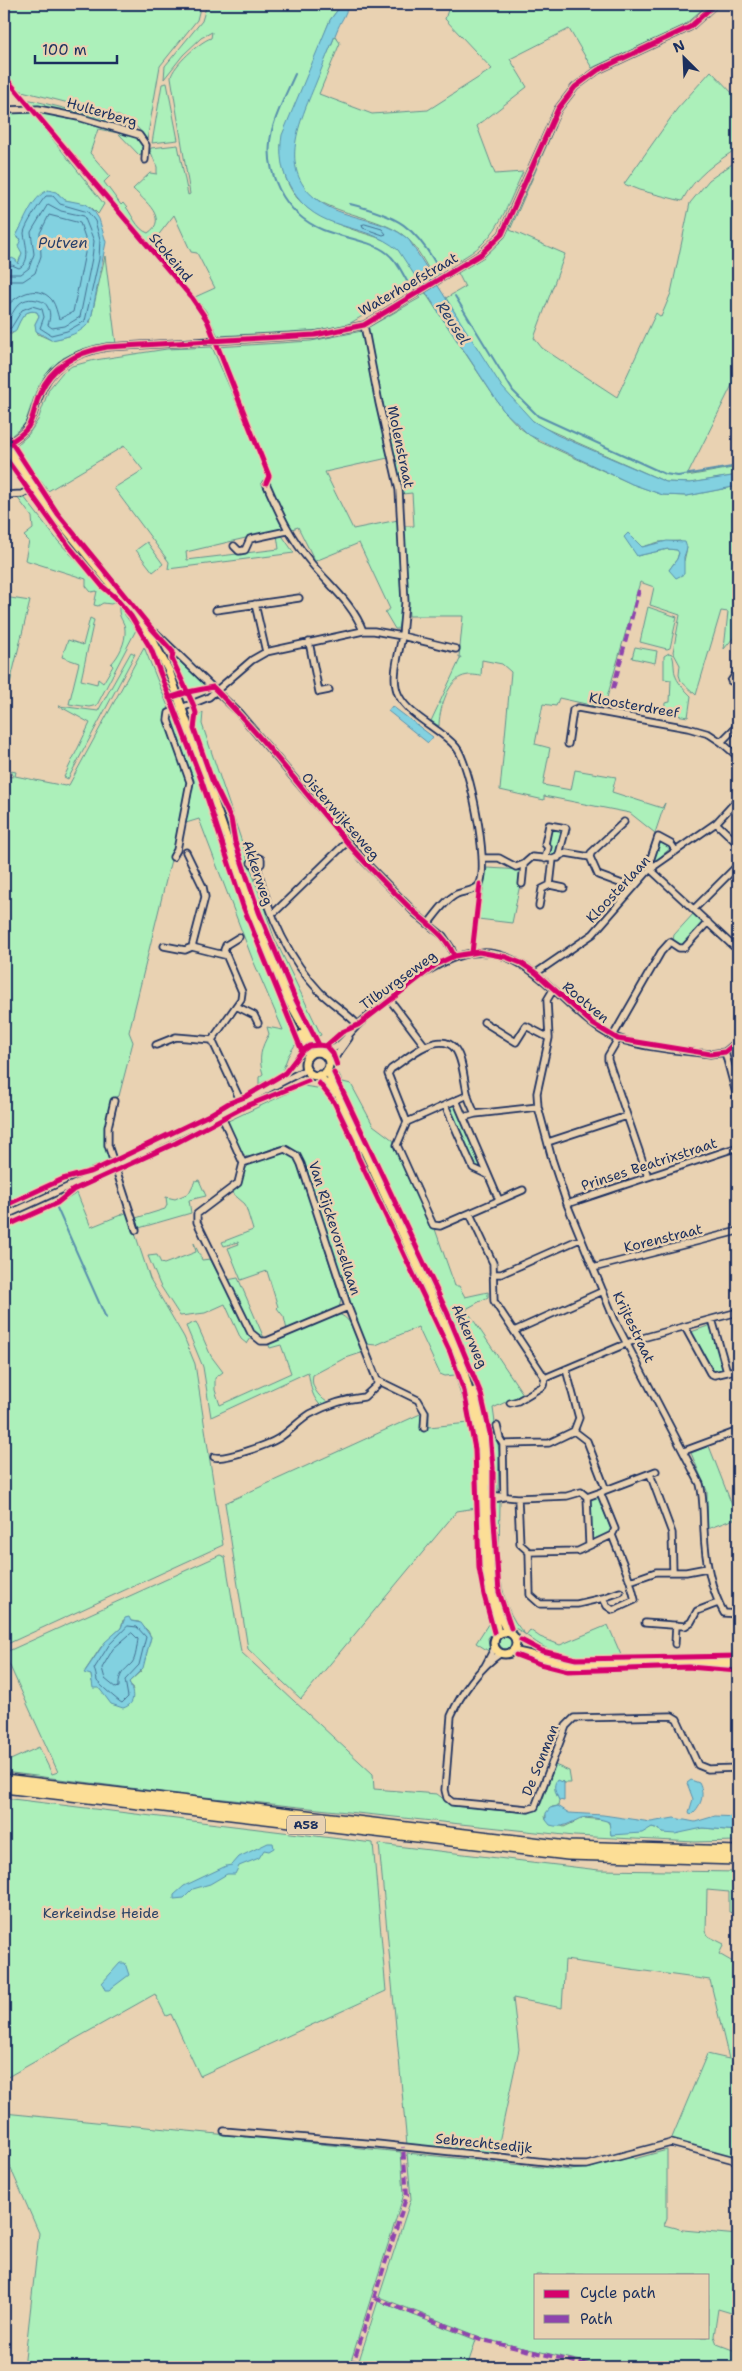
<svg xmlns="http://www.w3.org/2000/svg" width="742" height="2371" font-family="'Shantell Sans',sans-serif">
<rect width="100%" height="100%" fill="#e9d2b2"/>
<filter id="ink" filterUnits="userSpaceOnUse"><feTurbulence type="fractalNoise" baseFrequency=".02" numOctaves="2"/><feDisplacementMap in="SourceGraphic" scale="10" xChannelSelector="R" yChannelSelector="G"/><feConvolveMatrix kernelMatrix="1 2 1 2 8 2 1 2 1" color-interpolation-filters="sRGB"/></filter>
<g filter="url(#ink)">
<path fill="#acf0ba" stroke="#64908c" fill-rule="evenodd" d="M4,4H201L197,20L160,66L147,140L138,128L119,116L22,91L16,88L4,74Z
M207,4H342L330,20L281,145C281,200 311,216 357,231C369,235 382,238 393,245C406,254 413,273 421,286L415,290L412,287L347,325L323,330L218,336L206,311L195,297L215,288L197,253L191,252L174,215L153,242L169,262L166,267L28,103L29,100H31L112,120C127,125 138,133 143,148L140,156L118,133L98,129L90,153L110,176L104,182L121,205L123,203C132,213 136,229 148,233C169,219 145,201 133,189L150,173L157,174V167L150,150L151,148L178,145L188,195L190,194L171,77C173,66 199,42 211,38L212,32L201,38L183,55L164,79L165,66L202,21Z
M450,4H708L682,27L592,68L569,29L510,59L527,87L477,126L495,174L523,172C511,196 502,227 481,245C469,256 453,263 438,272L440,275L434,278C425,264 417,245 403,235C361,205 284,219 295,140C300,111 323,65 335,36L340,43L319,94L372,114L428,110L492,69L445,19Z
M711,71L738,99V148C716,162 694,177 682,201L639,190L624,184L677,109Z
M167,83L178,140L152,143L162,84Z
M31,112L104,204L98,214L91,207L62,199L58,193L21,227L16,236L21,239L22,253L18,264L8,261L4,264V113Z
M555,126L510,230L565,254L534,338L542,348L617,397L656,313L661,317L671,293L690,203L709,180L738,160V373L687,476L738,467V475L690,483L666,482L540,426C502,401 470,337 446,298L465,287L457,271L487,252L506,231Z
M105,256L116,344L78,351L63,358L36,391L25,424L10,437L4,427V334H12C20,324 22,308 37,312L39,316L35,324L38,334L51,340L69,336L90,323Z
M424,291L503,410L520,428L538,441L632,484L663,495L687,496L738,486V632L724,649L728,612L721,611L696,695L681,681L679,675L680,665L673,652L680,615L650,605L654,587L640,582L604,708L559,698L556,706L543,704L535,744L550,748L543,785L571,790L575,770L616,777L612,792L662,808L665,803L655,833L630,813L544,796V800L500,790L511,672L502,664L482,660L481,676C474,675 468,674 461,677C447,683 439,711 439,726L431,721L461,657H459L463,616H409L404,526H414L412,493L402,494L367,328L420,298L418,294ZM635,540L642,547L659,542L680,541L687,548L684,561L669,570L677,559L679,552L677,550L668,549L637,556Z
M362,331L388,458L325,472L353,529L398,520L402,609L398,629H395L385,612L390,609L359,543L313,562L314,559L298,527L292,529L269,484L270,476L217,347L311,341Z
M212,347L268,476L264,485L284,529L186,552L187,560L279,549L277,535L281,534L294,553L168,569L169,562L114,488L143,470L124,446L48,491L16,446L28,435L38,420L49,389L62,373L72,366L95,360L167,349Z
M17,497H24L58,541L115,602L111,604L103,603L98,606L94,605L97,591L91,592L86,586V579L25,560L29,541L24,536L33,529L32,517Z
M147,542L163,564L153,572L136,550Z
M4,597L30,601L4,708Z
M119,607L136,630L97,705L89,707L69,704L79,663L62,657L68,640L83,645L90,618L94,620L81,680L97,684L98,679L103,683L113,666L111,664C119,656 126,642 125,630C125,621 118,619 119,607Z
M648,607L677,617L670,648L667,649L640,642Z
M144,647L169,709L165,716V723L186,778L187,794L129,1032L133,1042L119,1096L111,1099C106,1120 103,1139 110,1160L4,1204V776L14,777L11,771L16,772L15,776L65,786L69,785Z
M635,647L657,651L655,663L632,658Z
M131,652L135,654L68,779L64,777L65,775L90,723L59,706L98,711Z
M669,653L672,654C675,662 673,670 676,677C679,684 686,691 691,696L688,717L664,713L665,703L670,702L671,680L664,679V656Z
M175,657L206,686V688L188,690L174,661Z
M179,711L206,782L232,861L233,879L243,910L300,1047L295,1045L288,1056L282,1072L259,1084V1077L263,1074C258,1059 261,1047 269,1034L267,1027L283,1030L252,958L199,819L186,823L194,780L171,720L172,714Z
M203,712L202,724L274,937L321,1035L316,1037L256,910L195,729L196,718Z
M550,827L564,829L557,857H548L547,844Z
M658,840L672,847L654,862L652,860Z
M487,868L523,870L512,923L478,919Z
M694,913L701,919L702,924L684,946L673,940L674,935Z
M338,1072L343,1082L351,1084L373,1125L393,1140L435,1229L455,1286H459L465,1297L488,1292V1297L466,1309L523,1394L493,1408L499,1452L498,1493L493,1491L492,1487L486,1423L468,1367L364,1139L333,1080L338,1077Z
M303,1086L324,1089L376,1184L447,1333L458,1363L475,1416L497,1627L488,1638L490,1652L476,1643L490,1621L479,1578L476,1508L457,1511L301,1699L248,1649L225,1503L429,1410V1427L469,1423L455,1375L445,1376L440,1374L418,1327L376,1345L366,1344L351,1309L298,1154C282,1135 266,1156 247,1157L241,1152L226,1122Z
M452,1105L457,1109L482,1170L476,1169L449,1109Z
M283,1151L293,1157L300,1170L341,1300L339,1308L287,1330L284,1317L277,1308L278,1307L267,1271L241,1280L228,1248L239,1244L238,1242L224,1246L222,1242L253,1230L245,1204L231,1192C241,1186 240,1177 246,1168C252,1159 273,1155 283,1151Z
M199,1180L206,1196L189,1200L191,1213L139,1228L136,1218L165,1209L167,1205L166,1197L175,1199L189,1193L195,1181Z
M77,1193L91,1227L128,1212L150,1279L184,1337L195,1364L223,1545L5,1645L4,1228L61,1203Z
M194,1243L202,1260L210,1259L235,1306L247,1333L251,1338L247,1344L241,1339L225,1304L205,1313L180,1316L160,1285L148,1256L157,1255L161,1263L164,1264L196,1252Z
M238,1278L264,1338L254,1334L227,1280Z
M337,1314C352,1316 358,1340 364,1352L343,1359L313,1375C310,1386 318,1396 327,1402L320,1405C310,1394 311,1384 308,1372L211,1417L203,1367L186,1326L196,1322L211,1356L223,1372L215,1378V1390L220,1405L291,1373L281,1345L270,1348L268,1343Z
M711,1325L722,1365V1370L714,1371L691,1332Z
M709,1446L737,1518L707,1529V1491L691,1453Z
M599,1496L612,1533L589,1543L588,1499Z
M500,1501C500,1544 492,1603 526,1635L530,1630L540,1637L560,1645L608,1625L621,1655C597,1656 569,1659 546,1648C534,1643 518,1626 506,1625C498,1600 481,1523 495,1502Z
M220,1555L225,1557L241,1652L373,1774L374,1789L437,1794L453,1806L530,1813L541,1804L555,1765L569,1771L571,1783H564L562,1781L556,1793L559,1800L558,1806L552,1807L545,1816L546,1820L564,1827L583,1818L606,1820L611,1826V1835L652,1827L659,1829L662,1833L703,1828L738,1831V1841L695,1842L574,1836L186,1795L4,1772V1763L39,1747L52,1774L58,1772L4,1653ZM123,1620L139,1622L148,1631L151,1637L141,1671L129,1682L133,1690L109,1701L105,1694L92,1682L91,1675L85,1671L101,1647L121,1628Z
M499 1642a7 7 0 1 1 14 0a7 7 0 1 1-14 0Z
M4,1798L373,1843L386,1991L200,2076L171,2014L166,2016L155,1994L4,2079Z
M379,1844L599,1870L738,1872V1915L729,1912V1892L707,1890L706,1931L708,1936L724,1944L719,1954L738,1965V2136L731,2156L671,2140L707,2054L729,2059L710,1980L565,1960L562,2008L513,1998L519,2049L496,2156L407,2145Z
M4,2113L401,2152L404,2194L349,2367H24L39,2233L4,2153Z
M667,2150V2218L664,2225L683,2230L738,2235V2315L718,2309L714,2336L717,2344L738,2352V2367H608L488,2340L379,2297L411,2199L407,2153L570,2170L591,2168L632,2153L634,2159ZM536,2275H708V2337H536Z
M378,2301L476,2340L467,2367H357Z"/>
<path fill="#82d1e0" stroke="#5990ac" d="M342,4H348C347,13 342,19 338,28C330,47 323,66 315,85C300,121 278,168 315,198C342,221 382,216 409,240L502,387L533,421L557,435L666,482L690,483L738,475V486L687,496L663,495L632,484L529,435L503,410L398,250C363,220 318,235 291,188C281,172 279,153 282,135L330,20Z
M48,190L56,192L65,200L86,204L94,211L99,219L106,242L91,319C85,333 64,338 51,340L36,331L35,324L39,316L37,312C23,308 20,322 15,332L4,334V264L12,258L16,260L18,264L22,253L18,246L21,239L16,236C25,221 31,198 48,190Z
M628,533L642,547L667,541L685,542L687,548L684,557V574L676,578L669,570L677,559L679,553L677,550L668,549L637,556L624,537Z
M392,706L433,737L428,743L388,711Z
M129,1617L131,1621L141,1623L151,1637L143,1668L129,1682C133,1692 137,1704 123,1708L111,1704L99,1688H93L91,1675L84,1673L105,1642L121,1628L125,1618Z
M557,1780L564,1783V1801L559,1800C556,1794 552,1786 557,1780Z
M691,1780L699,1783C706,1796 700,1807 691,1815L689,1812L693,1799L687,1783Z
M558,1806L569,1813L603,1815L651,1822L674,1818L695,1822L715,1816L738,1817V1831L703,1828L675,1834L662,1833L659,1829L652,1827L642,1833L611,1835L609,1822C602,1819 588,1816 581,1818C569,1823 563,1829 550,1825L546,1820V1813L550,1808Z
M268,1843H273L274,1848L269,1851L264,1850L259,1858L239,1866L235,1874H227L210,1884L193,1889L184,1898L174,1899V1895L184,1886L226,1866L232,1865L239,1857Z
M120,1963H125L129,1975L109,1990H105L102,1983Z"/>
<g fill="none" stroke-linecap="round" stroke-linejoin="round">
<path stroke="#447092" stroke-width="1" d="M365,224L382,229L386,234L383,235L363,228L362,225Z
M4,268L12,265L19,268C32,262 25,243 24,233C24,227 41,201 46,196H53L60,204L88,212L95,221L100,239L99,259L85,321L67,331L51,335L40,328L44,317L42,309L32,306L22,310L11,328L4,329
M4,274H21L29,268L34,254L31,232L48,204L61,211L84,216L94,241L92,258L80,317L65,326L52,328L48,325C50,318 51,312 47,306C45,302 41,301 37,300C14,295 14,319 4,323
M4,281H23L35,273L41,256L40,233L49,215L80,223L87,243L73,312L59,319C57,313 56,306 52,300C37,282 14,296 4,310
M128,1626L137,1627L146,1637L139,1665L125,1680L128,1697L122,1703C119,1702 98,1683 97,1681C96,1676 96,1673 94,1669L109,1645Z
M132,1633L138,1639C137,1645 136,1658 132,1663C124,1671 118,1674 119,1687L116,1688L105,1679L102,1668L113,1649Z"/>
<path stroke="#5990ac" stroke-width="2" d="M295,74C287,92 277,111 272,130C262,171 284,214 323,230C343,238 370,240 387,253C398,261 404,277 411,288
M350,204C398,216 415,226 439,269
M455,296L513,391L538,416L665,474L678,476L738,466
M57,1208L106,1318"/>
<defs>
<path id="minor" d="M4,110L38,109L78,117L139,135L146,145L145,160
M364,325L379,403L399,490L405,603L402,636L456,649
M5,445C12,441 21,436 26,429C33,421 35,406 39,397C49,366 77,352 107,347L315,335L364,325L481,254L502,234L558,109L575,87L598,70L690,27L715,4
M266,483C280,515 289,536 312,564C330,586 353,604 363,631
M4,495L22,494L33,488
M234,546L239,551L245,550L250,539L287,531
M255,604L266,652
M216,610L299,598
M156,633L238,712L365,862L416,914L443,936L451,948L454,956
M309,642L319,692L329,690
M731,681L738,671
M721,742L738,725
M568,744L573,710L578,708L688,728L709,734L721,742L738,757
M716,823L738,844
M186,852L203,887L205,897L192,947
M173,857L177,850L190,782L168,720L169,713L209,697L252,660L266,652L363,631H374L402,636C399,654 390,679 399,696C411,718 440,728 456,747C470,763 489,864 480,883C477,891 465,891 457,894C445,900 436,914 428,924
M590,857L598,875L633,888
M590,857L591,853L624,822
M482,858H499L516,867L524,864L532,857L553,859L566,853L590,857
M545,859L548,847L545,844L549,825L566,828L558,858
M257,866L251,863L252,859L255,856L261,859V864L257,866C268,913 287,957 320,992C332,1004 346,1012 358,1025
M654,867L650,861L658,837L671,844L676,851
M650,869L733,946L738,945
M522,884L524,864
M550,885L564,888
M539,906L542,889L550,885L553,859
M694,909L738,865
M276,911L347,842
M164,946L185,950L192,947L224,955
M536,973L593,934L650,869L716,823L738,799
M553,990L547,1000L549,1038L537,1093L538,1107L552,1159L567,1204L615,1321L700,1484C704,1499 703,1514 704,1530C705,1559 710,1588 724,1613L738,1614
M390,1000L425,1046
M236,1006L254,1015L258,1023
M484,1022L516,1042L526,1026L549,1038
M613,1036L661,952L670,942L679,948H684L708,922
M618,1039L608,1056V1060L648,1177
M212,1040L241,999L242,992L224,950L226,945L239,937
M212,1040L242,1104
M156,1045L176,1037L212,1040
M321,1052C338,1052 347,1035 359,1024C386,1000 438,956 473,953C531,947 562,1008 606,1033C631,1047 682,1051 710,1054L725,1052L738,1041
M725,1052L738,1101
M329,1066L349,1038
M456,1100L499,1200
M114,1101L108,1127V1145L136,1230
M445,1105L473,1168L488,1175
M475,1114C473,1108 469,1102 468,1096C461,1073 465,1029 426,1046C414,1051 402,1062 391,1069L388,1074L407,1122L397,1145L433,1225L440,1226L523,1190
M221,1115L243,1163L238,1183L197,1214V1222L251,1333L261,1341H267L348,1307
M464,1117L475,1114L538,1107
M407,1122L468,1095
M548,1142L627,1116
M567,1204L738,1147
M470,1214L493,1263L494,1301L545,1378
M4,1216C107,1170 207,1121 307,1069
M593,1268L738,1231
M493,1274H501L580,1239
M685,1327L710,1373L714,1375L727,1372L712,1319
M514,1331L603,1291
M566,1369L579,1418L574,1431L587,1441L606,1490L656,1471
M727,1372L738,1369
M545,1378L635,1340L738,1312
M377,1380L418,1400L425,1412L424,1428
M510,1403L518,1401L543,1386L545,1378
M497,1426L500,1439L503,1444L504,1497
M734,1432L738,1444
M503,1444L549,1443L574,1431
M684,1451L738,1431
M214,1457C225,1460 268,1445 279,1438C290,1431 299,1421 310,1414C327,1405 345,1399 364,1397L377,1385V1380L348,1307L301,1164L297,1156L285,1149L243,1163
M650,1474L672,1533L673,1572
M600,1492L615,1529L612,1535L630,1581L656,1572H686L707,1568
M488,1495L518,1498L567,1496L581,1492L587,1497L604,1491
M587,1497L589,1544
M518,1498L520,1544L529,1552L530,1595L540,1604H577L603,1598L607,1606L613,1610L635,1600L630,1581
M488,1500L504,1497
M529,1552L578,1551L612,1535
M603,1598L620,1592
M645,1623L685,1626L691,1622L697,1611L718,1603
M675,1644L676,1625
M501,1653C480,1667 461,1693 451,1716L445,1790L447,1798L452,1802L528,1809L535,1807L566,1726L574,1718L672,1716L677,1719L698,1765L708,1769L738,1768
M485,1666L495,1647
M224,2131L377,2144L574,2165H587L671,2143L738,2161"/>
<path id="major" d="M4,444L41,498L146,628L169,671L250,906L286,995L317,1052
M302,1034L309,1055
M305 1064a12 12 0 1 1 24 0a12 12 0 1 1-24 0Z
M327,1070L460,1358L474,1409L480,1444L485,1570L498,1634
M319,1075L334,1093
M474,1391C484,1425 488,1460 488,1496C489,1542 486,1589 507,1632
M494 1643a11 11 0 1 1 22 0a11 11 0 1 1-22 0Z
M513,1651L576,1665L738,1659
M701,1663L738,1666"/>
<path id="highway" d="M4,1779L567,1846L738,1851
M4,1788L568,1855L738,1860"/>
</defs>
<use href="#minor" stroke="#1b2f5e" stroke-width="9"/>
<use href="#major" stroke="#1b2f5e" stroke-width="11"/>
<use href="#highway" stroke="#1b2f5e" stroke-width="12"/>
<use href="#minor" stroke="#e9d2b2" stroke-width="5.5"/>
<use href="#major" stroke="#fcde96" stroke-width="7"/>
<use href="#highway" stroke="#fcde96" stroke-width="9"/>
<path stroke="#8e44ad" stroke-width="4" stroke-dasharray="8 4" stroke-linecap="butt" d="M613,689L639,590
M374,2298L483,2340L597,2367
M352,2367L407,2195L403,2147"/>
<defs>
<path id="cycleway" d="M4,76L192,298L207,320L269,476L266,483
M4,431L58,514L152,629L173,652L172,659L193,704L196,713L194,729L212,780L231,819L235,842L259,912L294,996L319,1045
M4,446C12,441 23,435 28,427C34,417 35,404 40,393C52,365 78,352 107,347L315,335L364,325L481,254L502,234L558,109L575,87L598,70L690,27L715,4
M4,456L68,545L102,586L115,597L131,616L151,649L201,779L243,906L302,1051
M169,698L188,692L213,687C261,735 302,789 345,840C364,863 385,883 406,904C422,921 446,933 454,956
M472,953L480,884
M326,1046L342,1032L358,1025L437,964L454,956L479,952L506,957L521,963L536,973L593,1024L618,1039L710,1054L725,1052L738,1041
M334,1073L447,1312L481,1394L490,1433L493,1468V1507L499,1592L511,1628
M319,1083L334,1102L353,1141L358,1157L450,1352L464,1391L475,1449L479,1568L484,1595L494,1632
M4,1206L63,1179L93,1171L209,1115L229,1103L245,1097L285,1073L302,1051L309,1046L319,1045L326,1046L333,1054L337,1065
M4,1227L57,1203L73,1190L176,1143L244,1107L308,1081
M521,1640L542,1651L576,1659L738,1656
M516,1655L540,1664L568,1671L688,1667L738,1671"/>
</defs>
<use href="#cycleway" stroke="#e9d2b2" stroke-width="8"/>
<use href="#cycleway" stroke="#d6006c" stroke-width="5"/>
</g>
</g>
<g text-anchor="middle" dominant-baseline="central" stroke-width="5" stroke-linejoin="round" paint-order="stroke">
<rect fill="#e9d2b2" stroke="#596077" stroke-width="1" x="287" y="1815.5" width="38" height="19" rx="4"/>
<g font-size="12" font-weight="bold" fill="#1b2f5e">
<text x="306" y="1825">A58</text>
</g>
<g font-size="14" fill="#1b2f5e" stroke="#e9d2b2">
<text transform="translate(102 112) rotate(16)">Hulterberg</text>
<text transform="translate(171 257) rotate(50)">Stokeind</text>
<text transform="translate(408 284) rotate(-30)">Waterhoefstraat</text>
<text transform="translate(401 447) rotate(78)">Molenstraat</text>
<text transform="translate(634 705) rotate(10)">Kloosterdreef</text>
<text transform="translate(341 816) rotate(49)">Oisterwijkseweg</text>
<text transform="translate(258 873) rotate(71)">Akkerweg</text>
<text transform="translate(618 889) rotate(-47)">Kloosterlaan</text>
<text transform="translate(398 980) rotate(-36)">Tilburgseweg</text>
<text transform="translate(586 1002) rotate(40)">Rootven</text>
<text transform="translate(649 1164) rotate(-18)">Prinses Beatrixstraat</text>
<text transform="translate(335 1228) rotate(72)">Van Rijckevorsellaan</text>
<text transform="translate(663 1238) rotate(-14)">Korenstraat</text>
<text transform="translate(634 1327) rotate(64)">Krijtestraat</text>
<text transform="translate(470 1336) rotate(66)">Akkerweg</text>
<text transform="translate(540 1760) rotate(-68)">De Sonman</text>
<text transform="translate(484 2143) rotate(6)">Sebrechtsedijk</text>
</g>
<g font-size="14" fill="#2a4267" stroke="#e9d2b2">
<text x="101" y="1913">Kerkeindse Heide</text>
</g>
<g font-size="15" font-style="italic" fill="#253f6b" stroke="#e9d2b2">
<text x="63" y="243">Putven</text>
<text transform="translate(453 323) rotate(57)">Reusel</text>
</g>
</g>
<rect width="742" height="2371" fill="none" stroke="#e9d2b2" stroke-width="20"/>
<rect x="10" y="10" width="722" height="2351" fill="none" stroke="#1b2f5e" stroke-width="2" filter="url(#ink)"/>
<rect x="534" y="2274" width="175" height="65" fill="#e9d2b2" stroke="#979190"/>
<rect x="544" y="2290" width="25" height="8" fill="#d6006c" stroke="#979190"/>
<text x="580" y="2298" font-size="15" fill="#1b2f5e">Cycle path</text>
<rect x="544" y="2315" width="25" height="8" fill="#8e44ad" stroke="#979190"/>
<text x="580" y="2324" font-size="15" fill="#1b2f5e">Path</text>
<g transform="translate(684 58) rotate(336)" stroke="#e9d2b2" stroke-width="4" paint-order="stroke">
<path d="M0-4L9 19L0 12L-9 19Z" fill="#1b2f5e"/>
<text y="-8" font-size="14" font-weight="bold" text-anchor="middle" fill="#1b2f5e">N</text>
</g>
<path d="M35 55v8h82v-8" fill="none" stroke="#1b2f5e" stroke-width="2.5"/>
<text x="42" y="55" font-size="15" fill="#1b2f5e" stroke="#e9d2b2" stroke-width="4" paint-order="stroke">100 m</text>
</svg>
